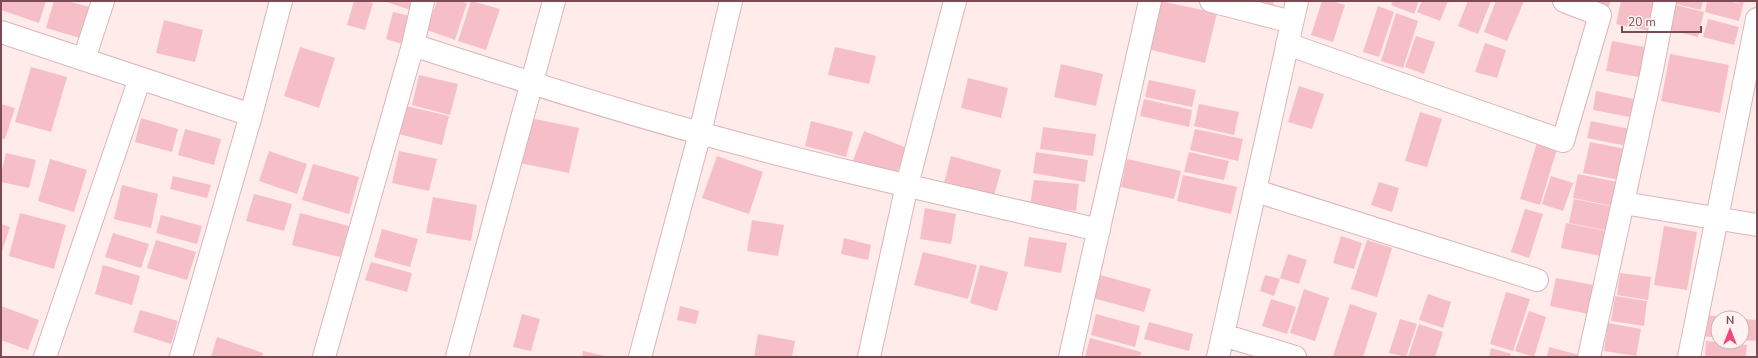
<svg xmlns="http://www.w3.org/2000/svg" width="1758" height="358" font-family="'Nunito Sans',sans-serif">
<rect width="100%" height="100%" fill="#feebea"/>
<path fill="#f6bfc8" d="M1,1H46L39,23L1,10Z
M54,1H68L97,9L87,40L46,28Z
M354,1H366L373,3L365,30L347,25Z
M384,1H413L410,10Z
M437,1H460L467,3L455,40L427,30Z
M471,1L500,9L486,50L458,41Z
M1160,1L1217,13L1205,63L1148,49Z
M1258,1H1274L1273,5Z
M1322,1H1332L1345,5L1333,42L1311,35Z
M1393,1H1419L1414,14L1391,5Z
M1422,1H1448L1440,21L1417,12Z
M1468,1H1491L1478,34L1458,26Z
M1496,1H1524L1507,41L1484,32Z
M1591,1H1611L1608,8Z
M1621,1H1656L1650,31L1616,24Z
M1677,1H1703L1701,10L1676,4Z
M1707,1H1728L1741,4L1733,1H1744L1739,21L1705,12Z
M1676,5L1704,12L1698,37L1669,30Z
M1378,6L1394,12L1379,57L1363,52Z
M393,12L410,16L402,44L386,39Z
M1396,13L1418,21L1403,68L1381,61Z
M1708,19L1739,27L1734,45L1703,37Z
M164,20L203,30L195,62L156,53Z
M1416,36L1435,42L1424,74L1405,67Z
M1612,41L1650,48L1644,78L1606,71Z
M1485,43L1506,50L1497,78L1475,72Z
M300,47L335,58L319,108L284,96Z
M835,47L876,56L869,84L828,75Z
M1670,54L1729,65L1720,113L1661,101Z
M1061,64L1103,74L1096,106L1054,97Z
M31,67L67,77L51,132L15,122Z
M419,75L458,84L450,115L412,105Z
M968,78L1008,88L1001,118L961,108Z
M1149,80L1196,90L1192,107L1145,97Z
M1299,86L1324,94L1312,129L1288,122Z
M1596,91L1638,100L1635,118L1593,110Z
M1144,99L1192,110L1189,127L1140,116Z
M1,104L15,108L5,139L1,138Z
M1199,104L1239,112L1234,135L1194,126Z
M406,106L449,116L442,145L399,134Z
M1420,112L1442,119L1427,167L1405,161Z
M141,118L178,129L172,152L135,142Z
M530,118L579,128L569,173L520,163Z
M811,121L853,132L846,157L805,146Z
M1591,121L1630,129L1627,146L1587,138Z
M1043,127L1096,134L1093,156L1040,149Z
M185,129L221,139L214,165L178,155Z
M1195,129L1243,139L1238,161L1190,150Z
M864,131L907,148L895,177L853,161Z
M1538,139L1558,146L1540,205L1520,199Z
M1590,142L1626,149L1620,180L1583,173Z
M269,151L307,164L297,194L259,181Z
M399,151L437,159L429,191L392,183Z
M1036,152L1088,160L1085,182L1033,173Z
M1189,152L1229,161L1224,180L1184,172Z
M6,153L36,160L29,188L1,182V174Z
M717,156L763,172L749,214L702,198Z
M951,156L1001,170L994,196L944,183Z
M50,159L87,170L74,212L38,201Z
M1127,159L1181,171L1174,199L1121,187Z
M313,164L359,177L349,214L302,200Z
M1578,174L1617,182L1612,206L1573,198Z
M1183,175L1237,187L1231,214L1177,201Z
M173,176L211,185L207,198L170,189Z
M1551,176L1573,183L1563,211L1542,204Z
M1034,180L1079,184L1076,211L1030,206Z
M1379,182L1399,188L1392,212L1371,205Z
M122,185L158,194L151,228L114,219Z
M254,194L292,204L284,231L246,221Z
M433,197L477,205L471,241L426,233Z
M1574,199L1614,207L1609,231L1569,223Z
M925,208L956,214L951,244L920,239Z
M1525,209L1543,214L1529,258L1511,252Z
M20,213L66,225L54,269L9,256Z
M300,213L349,226L340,257L292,245Z
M161,215L202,226L197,244L156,233Z
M752,220L784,225L778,256L747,251Z
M1566,223L1606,231L1601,256L1561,248Z
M1,224L10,227L1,254Z
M1664,226L1697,232L1687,290L1654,285Z
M382,229L418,239L410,267L374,257Z
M113,233L149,244L141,268L105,257Z
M1341,236L1362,243L1354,269L1333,263Z
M1029,237L1067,243L1061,273L1024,266Z
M844,238L871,245L868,260L841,254Z
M156,240L196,252L187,280L147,268Z
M1367,240L1392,248L1377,297L1351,289Z
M923,252L977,265L968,299L914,285Z
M1288,254L1307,260L1299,284L1280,278Z
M371,262L412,273L407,292L365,280Z
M103,265L140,276L132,305L95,294Z
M980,265L1008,272L997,311L970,303Z
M1620,273L1651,277L1648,300L1617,295Z
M1100,275L1151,289L1144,312L1093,298Z
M1265,275L1280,279L1274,296L1260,291Z
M1556,278L1599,286L1593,315L1550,306Z
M1304,289L1329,298L1315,341L1290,333Z
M1506,292L1530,299L1513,351L1490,344Z
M1428,294L1451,302L1443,328L1419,320Z
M1615,296L1647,301L1644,326L1611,321Z
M1271,299L1296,307L1287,334L1262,326Z
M1350,304L1377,313L1363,357H1335L1333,356Z
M1,306L39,320L28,350L1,340Z
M680,306L699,311L696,324L677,320Z
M140,310L178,321L171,344L133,332Z
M1529,311L1546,317L1534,357L1515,351Z
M522,314L540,319L531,351L513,347Z
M1096,314L1140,326L1135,347L1091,335Z
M1705,315L1724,317L1718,318V338L1703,336Z
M1400,319L1417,324L1406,357L1389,353Z
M1742,319L1757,320V341L1742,340Z
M1149,322L1193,334L1189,351L1144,339Z
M1608,323L1641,329L1636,356L1604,351Z
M1419,324L1443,332L1435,357H1408Z
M758,334L795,341L792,357H754Z
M217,337L263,353L262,357H211Z
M1090,338L1141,352L1140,357H1085Z
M1706,341L1747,345L1746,357H1705Z
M1549,347L1583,356V357H1547Z
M1491,348L1511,354L1510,357H1489Z
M583,351L605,356V357H582Z"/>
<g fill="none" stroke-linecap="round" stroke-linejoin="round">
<defs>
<path id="minor" d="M1211,1L1292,22
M1,32L251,115
M1287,44L1563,141L1600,15L1564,1
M413,45C508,76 604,107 700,133C832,170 966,199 1099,230
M84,59L103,1
M1256,191L1537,280
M1623,203L1757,225
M1223,335L1295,357
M45,357L140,78
M181,357L251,115L281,1
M324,357L413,45L423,1
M457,357L554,1
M640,357L700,133L731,1
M869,357L907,185L955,1
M1070,357L1150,1
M1218,357L1297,1
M1589,357L1652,70L1665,1
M1689,357L1757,19"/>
</defs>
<use href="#minor" stroke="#dab5ba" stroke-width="24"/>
<use href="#minor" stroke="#fff" stroke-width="22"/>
</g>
<rect width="1758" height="358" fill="none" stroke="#7c4a54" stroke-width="4"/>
<g transform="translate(1730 330)"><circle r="19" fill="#fff3f2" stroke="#cbafb3"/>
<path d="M0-3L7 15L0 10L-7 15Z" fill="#f1467f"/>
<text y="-6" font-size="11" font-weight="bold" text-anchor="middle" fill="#7c4a54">N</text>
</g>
<path d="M1622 26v6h79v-6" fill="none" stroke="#7c4a54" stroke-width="2"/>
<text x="1628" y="26" font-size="12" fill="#7c4a54" stroke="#fff3f2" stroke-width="3" paint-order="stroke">20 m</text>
</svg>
